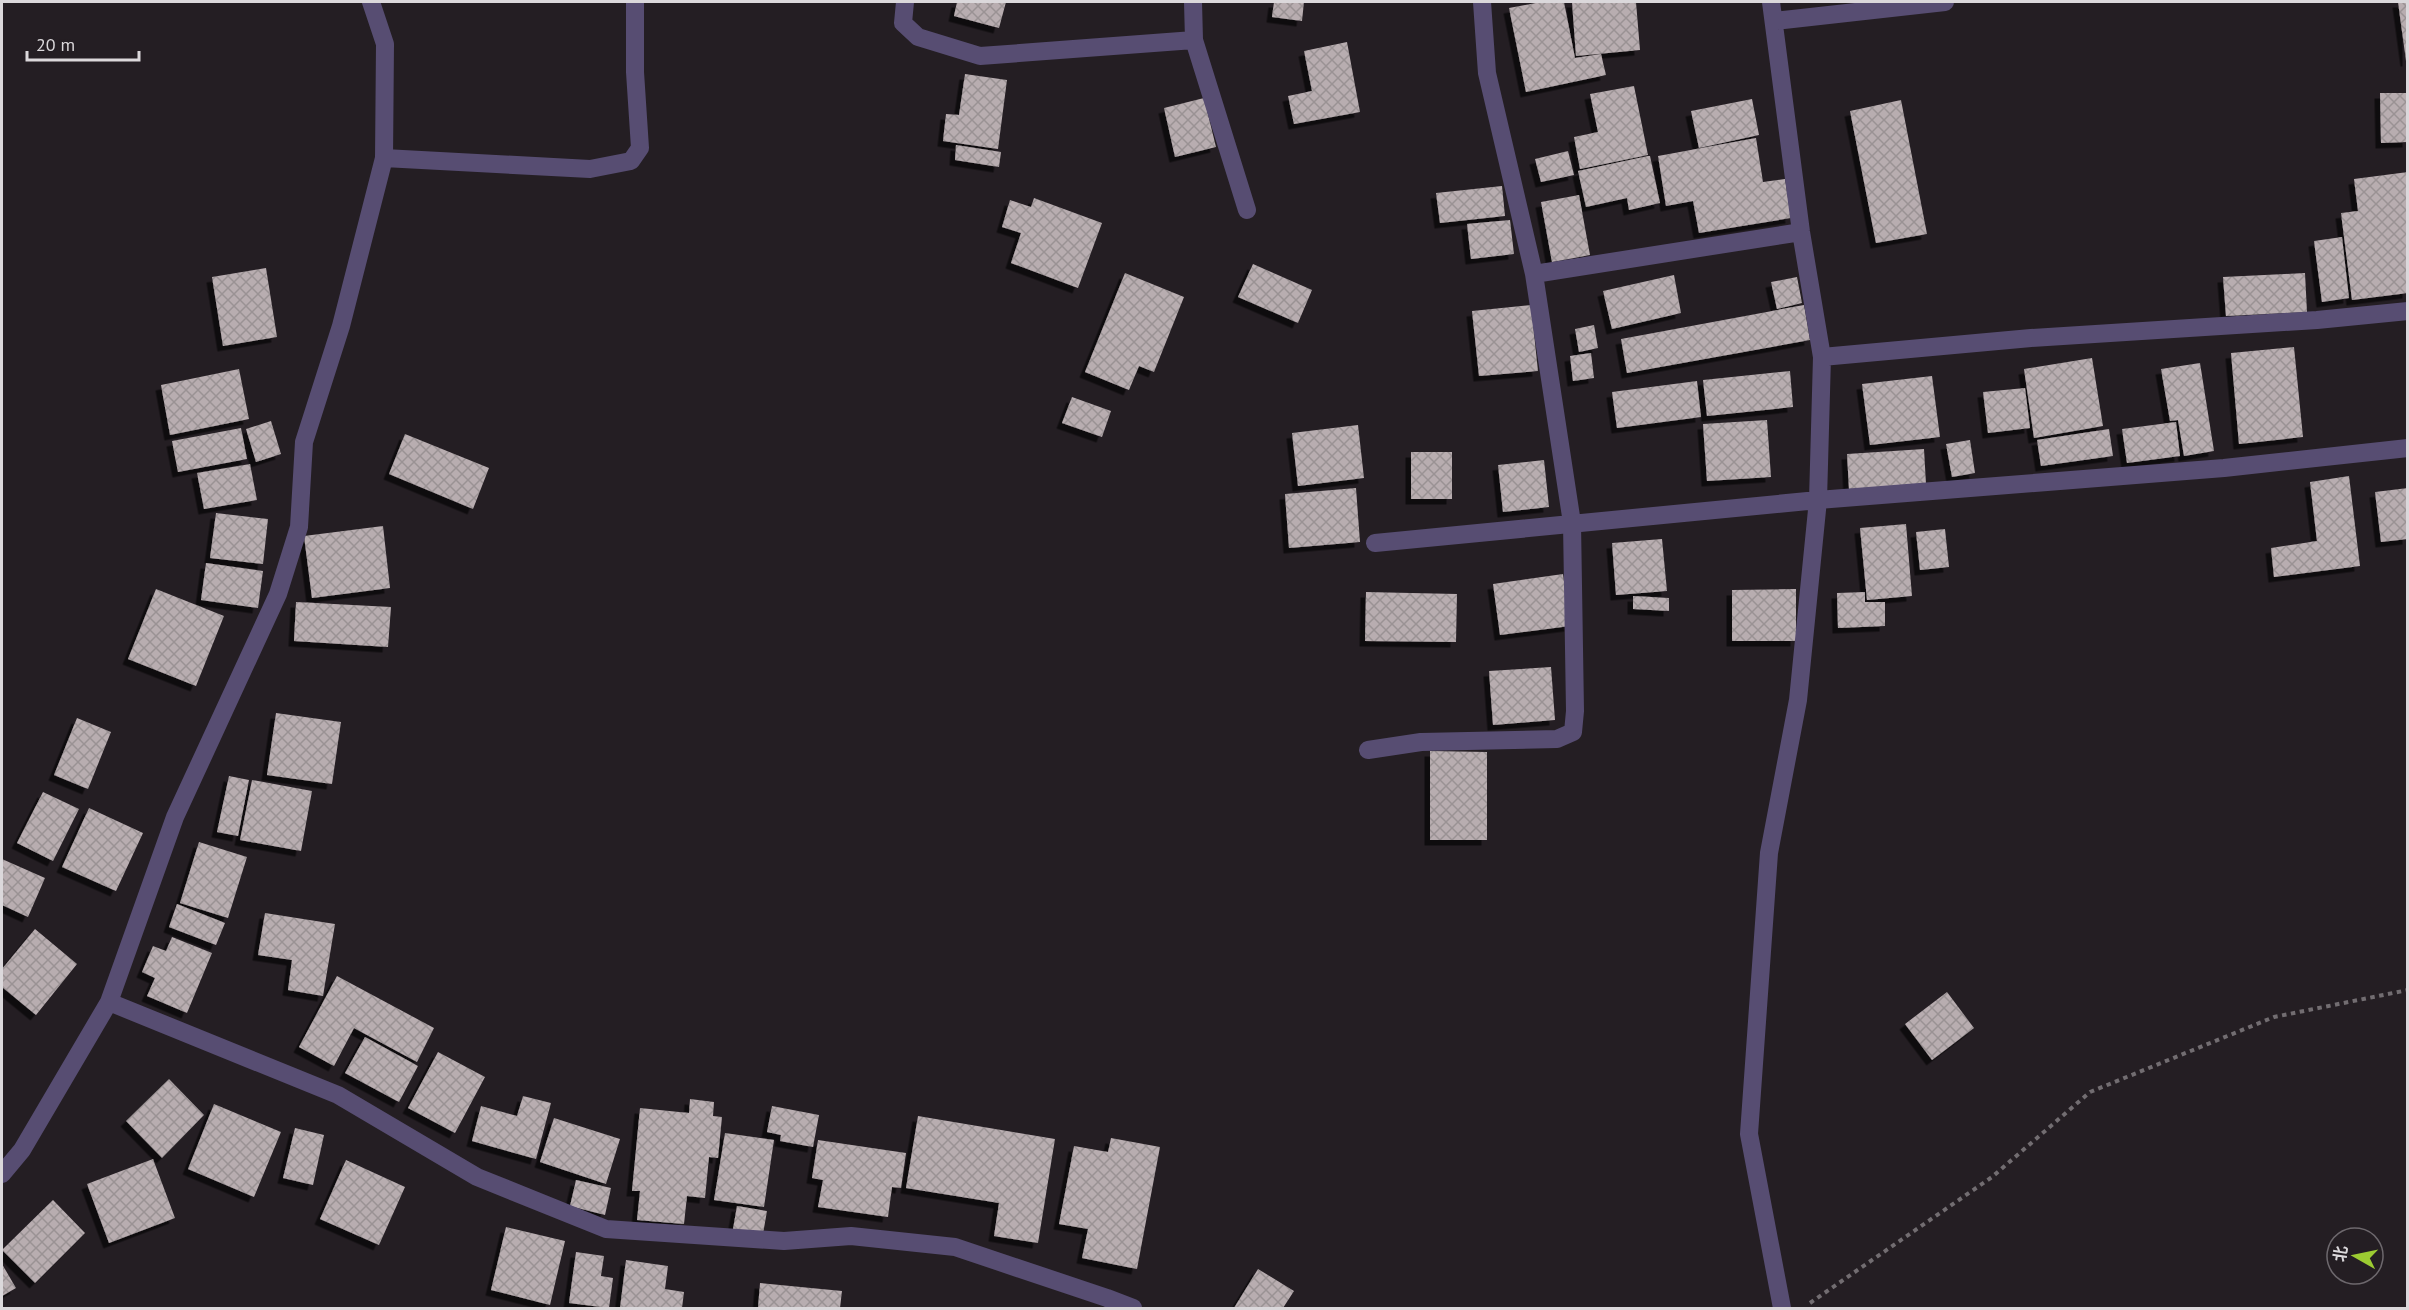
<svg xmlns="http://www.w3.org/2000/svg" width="2409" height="1310" font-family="'PT Sans','Noto Sans SC',sans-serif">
<defs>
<pattern id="building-cross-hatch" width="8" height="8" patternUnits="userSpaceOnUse" patternTransform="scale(1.5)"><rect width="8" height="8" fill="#b8adb0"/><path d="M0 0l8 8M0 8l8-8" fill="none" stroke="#9a9294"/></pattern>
<filter id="shadow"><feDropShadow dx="-5.5" dy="5.5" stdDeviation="0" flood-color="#0009"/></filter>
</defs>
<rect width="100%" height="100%" fill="#241e23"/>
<path fill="url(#building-cross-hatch)" filter="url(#shadow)" d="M957,2H1006L999,28L954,16Z
M1274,2H1304L1302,21L1272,17Z
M1541,2H1564L1575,58L1601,54L1606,75L1526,92L1509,8Z
M1572,2H1636L1640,50L1576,56Z
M2398,2H2408V61H2406Z
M1347,42L1360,112L1294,124L1288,96L1312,91L1304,51Z
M965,74L1007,80L998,149L943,141L946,114L959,115Z
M1634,86L1648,155L1580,169L1574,137L1598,132L1590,94Z
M2380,93H2408V142L2381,143Z
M1204,98L1216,147L1175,157L1164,108Z
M1752,99L1759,135L1699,148L1691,111Z
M1901,100L1927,234L1876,243L1850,111Z
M1756,138L1763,182L1785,179L1791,218L1699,233L1693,201L1666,206L1658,156Z
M956,145L1001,152L999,167L955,160Z
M1568,151L1574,175L1541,182L1535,159Z
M1648,156H1650L1660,203L1629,210L1627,198L1586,207L1578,171Z
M2408,172V293L2352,300L2341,213L2358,211L2354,179Z
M1502,186L1505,216L1440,223L1436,193Z
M1579,195L1590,255L1552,262L1541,202Z
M1034,198L1102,223L1078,288L1011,263L1021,233L1002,227L1010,200L1031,207Z
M1510,220L1514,254L1471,259L1467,224Z
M2342,237L2349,298L2322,302L2314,241Z
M1253,264L1312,290L1298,323L1238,297Z
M266,268L277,337L223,346L212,277Z
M1125,273L1184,297L1154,372L1139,366L1129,390L1085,372Z
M2305,273L2307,312L2226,316L2223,277Z
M1674,275L1681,313L1612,329L1603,291Z
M1797,277L1802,303L1777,309L1771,282Z
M1531,305L1538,371L1479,376L1472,311Z
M1804,305L1810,340L1627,373L1621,339Z
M1594,325L1598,348L1579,352L1575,329Z
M2294,347L2303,437L2239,444L2231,353Z
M1591,353L1594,378L1573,381L1570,356Z
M2092,358L2103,426L2034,438L2024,369Z
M2200,363L2214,451L2184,456L2178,420L2170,421L2161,369Z
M239,369L249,419L170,435L161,385Z
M1790,371L1793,407L1707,416L1703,380Z
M1932,376L1940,437L1870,445L1862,384Z
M1697,381L1701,417L1617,428L1612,392Z
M2025,388L2030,428L1988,433L1983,392Z
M1072,397L1111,411L1102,437L1062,423Z
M1767,420L1771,477L1707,481L1703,424Z
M271,421L281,454L256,462L246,429Z
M2176,422L2180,456L2127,463L2122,429Z
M1358,425L1364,478L1298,486L1292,433Z
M241,428L247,459L178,472L172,441Z
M2109,429L2113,456L2041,466L2037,440Z
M405,434L489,468L473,509L389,474Z
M1970,440L1975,473L1952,477L1946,444Z
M1924,449L1926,484L1849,489L1847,454Z
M1411,452H1452V499H1411Z
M1544,460L1549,507L1503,512L1498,465Z
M250,464L257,500L204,509L197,473Z
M2349,476L2360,566L2274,577L2271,548L2317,541L2310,482Z
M1356,488L1360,542L1289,548L1285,494Z
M2408,488V539L2381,542L2375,492Z
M216,513L268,519L263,564L210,558Z
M1906,524L1912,596L1867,600L1860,528Z
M383,526L390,588L312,598L304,536Z
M1945,529L1949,567L1920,570L1916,532Z
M1662,539L1667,591L1616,595L1612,543Z
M206,563L263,571L258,608L201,600Z
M1563,574L1570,626L1500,635L1493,584Z
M156,589L224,616L196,686L128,659Z
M1796,589V641H1732V590Z
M1366,592L1457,594L1456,642L1365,641Z
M1865,592V602H1885V626L1838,628L1837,593Z
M1633,596L1669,598V611L1633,609Z
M296,602L391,607L388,647L294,641Z
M1551,667L1555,720L1493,725L1489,671Z
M276,713L341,722L332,784L267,775Z
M77,718L111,732L88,789L54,775Z
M1430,751L1487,752V840H1430Z
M229,776L249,780L238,836L217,832Z
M252,780L312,791L301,851L240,840Z
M43,792L79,809L53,861L17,843Z
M89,808L143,833L116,891L62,867Z
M199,842L247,857L228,918L180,903Z
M2,859L45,878L28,917L2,905Z
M177,904L225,923L216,945L169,927Z
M265,913L335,924L323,996L288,990L292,960L258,955Z
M35,929L77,964L36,1015L2,987V969Z
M172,937L212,953L187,1013L147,996L155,978L142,972L153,946L166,951Z
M337,976L434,1028L417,1062L354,1028L334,1066L299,1047Z
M1947,992L1974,1028L1932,1060L1905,1024Z
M365,1037L418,1066L399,1102L345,1073Z
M438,1052L485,1077L455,1133L408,1108Z
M169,1079L204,1115L162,1158L126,1121Z
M523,1096L551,1103L536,1159L472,1141L481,1106L517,1116Z
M690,1099L714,1102L713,1116L722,1117L718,1158L709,1157L705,1198L687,1196L684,1224L637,1220L640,1191H632L640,1108L689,1113Z
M214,1104L281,1132L254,1197L188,1169Z
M772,1106L819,1115L813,1147L780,1141L781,1135L767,1132Z
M918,1116L1055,1139L1038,1243L994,1236L999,1203L906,1188Z
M554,1118L620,1139L606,1184L540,1162Z
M295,1128L324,1135L313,1185L283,1178Z
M725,1133L774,1140L764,1207L714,1200Z
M1111,1138L1160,1147L1137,1269L1082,1258L1088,1229L1059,1224L1074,1146L1108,1152Z
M818,1140L906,1153L901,1188L892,1187L888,1217L818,1207L823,1180L812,1178Z
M153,1159L175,1218L109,1243L87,1184Z
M346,1160L405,1187L379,1245L320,1219Z
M576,1180L611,1188L605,1215L570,1206Z
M53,1200L85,1233L35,1283L2,1250Z
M737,1206L767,1211L763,1234L733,1229Z
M506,1227L565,1241L550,1305L491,1290Z
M576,1252L604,1256L601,1276L613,1278L609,1308L569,1303Z
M626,1260L668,1266L665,1289L684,1292L682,1308H620Z
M2,1264L16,1288L2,1296Z
M1258,1269L1294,1291L1283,1308H1234Z
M760,1283L842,1291L840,1308H758Z"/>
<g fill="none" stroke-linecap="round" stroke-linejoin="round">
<path stroke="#726d71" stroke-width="4" stroke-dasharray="4.5 4.5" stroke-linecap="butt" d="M1810,1303L1992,1177L2090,1092L2274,1017L2408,990"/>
<path stroke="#574d72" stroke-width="18" d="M905,2L903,23L918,37L980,56L1194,40
M1193,2L1194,40L1247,210
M1771,2L1801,232L1822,357L1818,500L1798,700L1769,853L1749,1134L1782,1308
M1775,21L1945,2
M384,158L590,169L631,161L640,148L635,72V2
M1534,274L1801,232
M1822,357L2031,338L2317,320L2408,311
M1375,543L1818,500L2224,468L2408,448
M1368,750L1421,742L1557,739L1573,732L1575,711L1572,523L1534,274L1487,73L1482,2
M109,1002L338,1095L477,1177L606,1229L784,1241L851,1236L955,1247L1107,1298L1133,1308
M2,1174L22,1150L109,1002L175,817L278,594L299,527L304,442L341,326L384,158L385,44L371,2"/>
</g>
<rect width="2409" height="1310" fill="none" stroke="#dbd8db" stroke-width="6"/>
<g transform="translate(2355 1256) rotate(279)"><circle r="28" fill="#241e23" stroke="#6d686d" stroke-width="1.5"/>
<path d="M0-4.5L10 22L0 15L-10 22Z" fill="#9ccb32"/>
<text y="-9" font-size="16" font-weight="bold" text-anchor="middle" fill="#dbd8db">北</text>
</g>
<path d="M27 51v9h112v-9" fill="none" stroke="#dbd8db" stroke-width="3"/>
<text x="36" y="51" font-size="18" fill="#dbd8db" stroke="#241e23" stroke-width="4.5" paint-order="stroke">20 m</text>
</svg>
